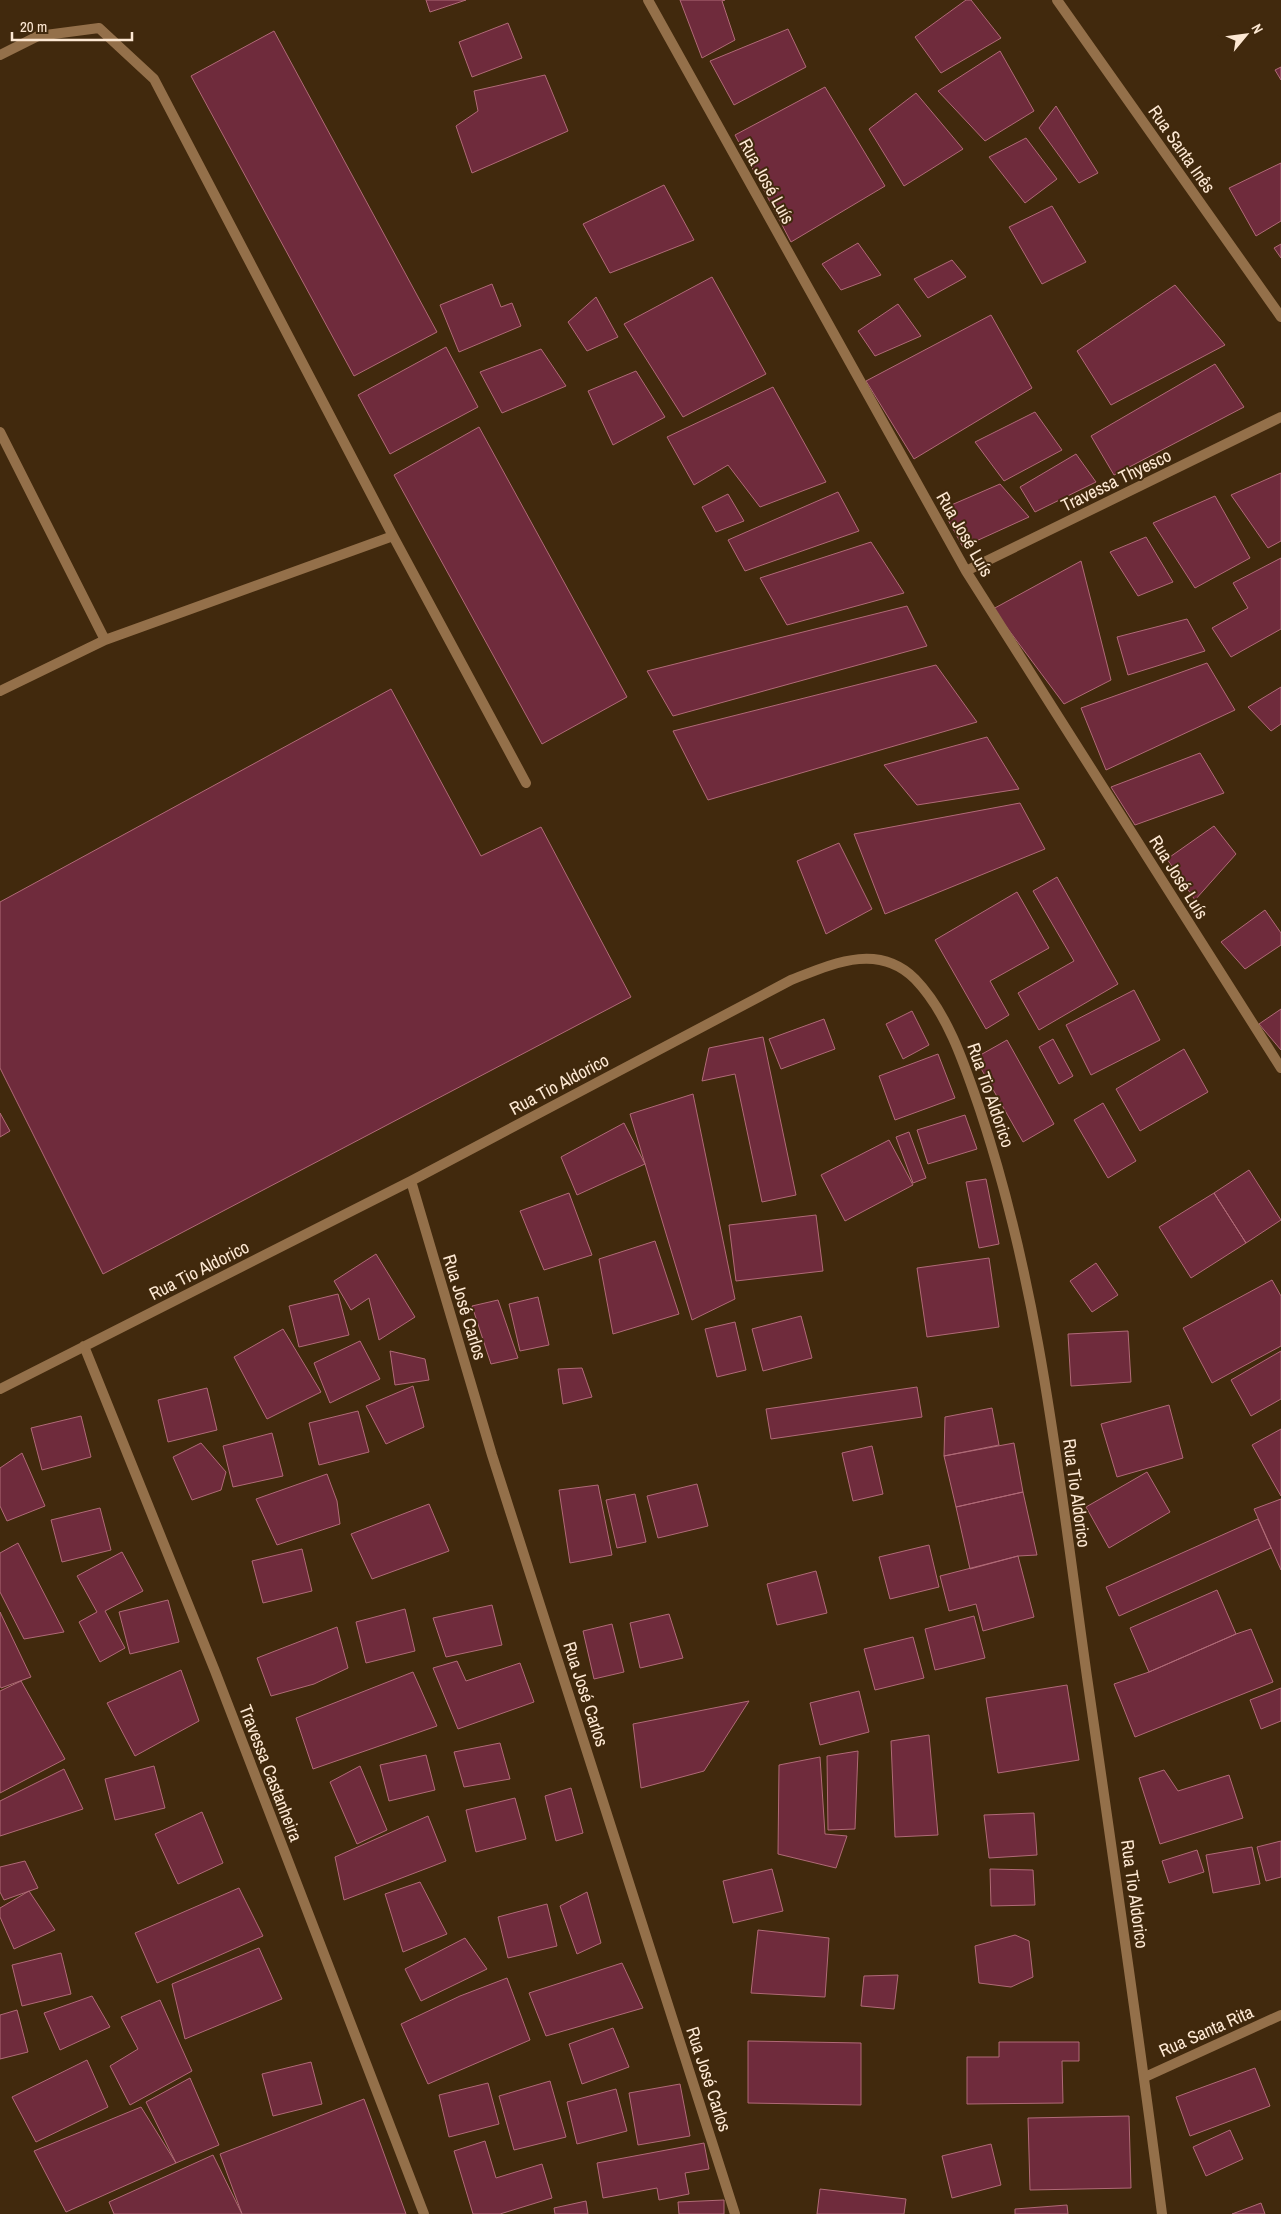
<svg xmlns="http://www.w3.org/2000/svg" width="1281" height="2214" font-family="'Archivo Narrow',sans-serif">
<rect width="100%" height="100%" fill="#41290d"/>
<path fill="#6f2b3c" stroke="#b06a77" d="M426,0H466L430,12Z
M680,0H725L722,1L735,40L702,58Z
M966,0H971L1001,38L941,73L915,37Z
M508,23L522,58L472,77L459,42Z
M788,29L806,67L734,105L710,61Z
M274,31L437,332L354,376L191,76Z
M1000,51L1034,111L985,141L938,91Z
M1281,67V80L1275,70Z
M545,75L568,131L472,173L456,126L478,111L474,91Z
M825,87L885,186L791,242L735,135Z
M916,93L963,149L904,186L869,129Z
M1056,106L1098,173L1079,183L1039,128Z
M1026,138L1057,179L1025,203L989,157Z
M1281,163V221L1256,236L1229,188Z
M664,185L694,240L610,273L583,224Z
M1052,206L1086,262L1042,284L1009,227Z
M858,243L881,275L841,290L822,264Z
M1281,244V258L1274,248Z
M952,260L966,277L928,298L914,279Z
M712,277L766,374L683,417L624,324Z
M492,284L501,307L512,303L521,326L459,352L440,305Z
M1175,285L1225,345L1111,405L1077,351Z
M596,297L618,337L587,351L568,322Z
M898,304L921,336L875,356L858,331Z
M991,315L1032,388L914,459L866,381Z
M446,347L478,407L390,454L358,395Z
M541,349L566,386L502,413L480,372Z
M1215,364L1244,407L1114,475L1091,436Z
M636,371L665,417L613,445L588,391Z
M773,387L826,482L760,507L728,465L694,485L667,437Z
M1035,412L1062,450L1004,481L975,442Z
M479,427L627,697L542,744L394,475Z
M1076,454L1096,482L1035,512L1020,487Z
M1281,473V541L1268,548L1231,495Z
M1000,484L1029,517L963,547L942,509Z
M838,492L859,531L745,571L728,540Z
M728,494L744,521L716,532L702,507Z
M1215,496L1250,558L1195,588L1153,523Z
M1146,537L1173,582L1138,596L1110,552Z
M871,542L904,593L787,625L760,578Z
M1281,558V629L1231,657L1212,628L1248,608L1233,583Z
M1081,561L1111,680L1064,704L993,609Z
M907,606L927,646L673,716L647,671Z
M1187,619L1205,651L1128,675L1117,637Z
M1207,663L1235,710L1106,770L1081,708Z
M936,665L977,722L708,800L673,731Z
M1281,687V724L1271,731L1248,707Z
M391,689L481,856L541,827L631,997L103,1274L0,1068V902Z
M987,737L1019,789L917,805L884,765Z
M1200,753L1224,793L1135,825L1111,787Z
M1020,803L1045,849L885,914L854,834Z
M1214,826L1236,854L1195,900L1167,859Z
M839,843L872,909L826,934L797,861Z
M1057,877L1118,984L1039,1030L1018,993L1074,961L1033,891Z
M1017,892L1049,948L990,981L1009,1015L986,1029L935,940Z
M1265,910L1281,933V945L1245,969L1221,942Z
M1134,990L1160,1040L1091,1075L1066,1025Z
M1281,1009V1050L1259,1024Z
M912,1011L929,1045L903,1059L886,1024Z
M824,1019L835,1049L781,1069L769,1039Z
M763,1037L796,1195L762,1202L735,1074L702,1081L709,1048Z
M1053,1039L1073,1076L1059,1084L1039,1047Z
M1007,1040L1054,1124L1023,1142L975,1058Z
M1184,1049L1208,1092L1140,1131L1116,1089Z
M938,1054L955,1098L895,1120L879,1076Z
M693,1094L735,1299L692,1320L630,1114Z
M1103,1103L1136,1161L1108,1178L1074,1120Z
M0,1113L10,1131L0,1137Z
M965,1115L977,1149L928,1164L917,1130Z
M624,1123L645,1164L577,1195L561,1157Z
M909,1132L926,1178L913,1183L896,1137Z
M889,1140L913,1185L845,1221L821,1175Z
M1249,1170L1281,1220L1246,1243L1214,1193Z
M986,1179L999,1244L979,1248L966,1182Z
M569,1193L592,1255L544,1270L520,1211Z
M1214,1193L1246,1243L1191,1278L1159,1227Z
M816,1215L823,1271L736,1281L729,1225Z
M655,1241L679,1314L613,1334L599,1259Z
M376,1254L415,1317L379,1340L369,1298L351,1310L334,1281Z
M989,1258L999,1327L927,1337L917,1268Z
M1096,1263L1118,1295L1092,1312L1070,1281Z
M1272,1280L1281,1296V1346L1212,1383L1183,1328Z
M338,1294L349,1335L299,1347L289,1306Z
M538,1297L549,1345L520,1351L509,1304Z
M498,1300L518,1358L491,1364L472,1306Z
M801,1316L812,1358L763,1371L752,1329Z
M735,1322L746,1370L717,1377L705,1329Z
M283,1329L321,1392L267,1419L234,1357Z
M1128,1331L1131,1382L1071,1386L1068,1334Z
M360,1341L380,1379L330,1403L314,1363Z
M390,1351L425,1359L429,1380L395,1385Z
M1281,1351V1399L1251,1416L1231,1380Z
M582,1368L592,1397L563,1404L558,1369Z
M413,1386L424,1427L386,1444L366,1406Z
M917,1387L922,1417L771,1439L766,1409Z
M207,1388L217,1430L168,1442L158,1400Z
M1169,1405L1183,1458L1117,1477L1101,1424Z
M992,1408L999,1445L944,1456L945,1417Z
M358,1411L369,1452L319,1465L309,1423Z
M81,1416L91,1457L42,1470L31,1428Z
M1281,1429V1496L1252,1445Z
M272,1433L283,1476L233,1487L223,1446Z
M201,1443L226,1472L221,1490L192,1500L173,1457Z
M1014,1443L1023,1492L956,1507L944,1456Z
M872,1446L883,1494L853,1501L842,1453Z
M22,1453L45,1506L7,1521L0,1506V1468Z
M1147,1472L1170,1512L1109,1548L1086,1507Z
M327,1474L337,1501L340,1524L277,1545L256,1499Z
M697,1484L708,1526L658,1538L647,1496Z
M598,1485L612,1555L570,1563L559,1490Z
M1023,1492L1037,1555L1018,1556L970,1569L956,1507Z
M635,1494L646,1542L617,1548L606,1500Z
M1281,1499V1570L1254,1509Z
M429,1504L449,1551L372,1579L351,1534Z
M100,1508L111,1550L62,1562L51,1520Z
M1258,1519L1271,1548L1119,1616L1106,1587Z
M18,1543L64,1632L24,1639L0,1592V1553Z
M929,1545L939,1587L890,1599L879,1557Z
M302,1549L312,1591L263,1603L252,1561Z
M122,1552L143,1591L105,1611L125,1648L100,1662L79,1622L97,1612L77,1576Z
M1018,1556L1034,1617L983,1631L976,1604L949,1611L940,1576Z
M816,1571L827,1613L777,1625L767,1584Z
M1217,1590L1236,1634L1149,1672L1130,1628Z
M168,1600L179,1642L130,1654L119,1612Z
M492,1605L502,1645L446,1657L433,1618Z
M405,1609L415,1651L366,1663L356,1622Z
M0,1612L31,1677L1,1688L0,1686Z
M669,1614L683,1658L640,1668L630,1623Z
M974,1616L985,1658L935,1670L925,1629Z
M612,1624L624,1672L594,1679L583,1631Z
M337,1627L348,1668L314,1684L271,1696L257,1658Z
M1251,1629L1273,1682L1135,1737L1114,1684L1149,1672L1236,1634Z
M913,1637L924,1678L875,1690L864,1649Z
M457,1661L466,1681L520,1663L534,1702L458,1729L433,1668Z
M181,1670L199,1721L135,1756L107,1703Z
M413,1672L437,1726L313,1769L296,1718Z
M21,1681L65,1759L0,1793V1691Z
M1067,1685L1079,1760L998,1773L986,1698Z
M1281,1688V1721L1261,1729L1250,1700Z
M859,1691L869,1732L820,1745L810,1703Z
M749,1701L704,1771L641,1788L633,1724Z
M929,1735L938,1835L895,1837L891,1741Z
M500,1743L510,1779L464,1787L454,1752Z
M858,1751L855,1829L828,1830L827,1756Z
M426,1755L435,1790L389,1801L380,1765Z
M820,1757L825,1834L847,1836L836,1868L778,1854L779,1765Z
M154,1766L165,1808L115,1820L105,1779Z
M360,1766L387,1830L357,1844L330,1782Z
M64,1769L83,1809L0,1836V1801Z
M1164,1770L1178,1791L1229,1775L1243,1818L1160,1844L1139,1778Z
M571,1788L583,1833L556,1841L545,1796Z
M515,1798L526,1839L476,1852L466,1810Z
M202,1812L223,1863L178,1884L155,1834Z
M1034,1813L1037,1855L989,1858L984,1815Z
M428,1816L446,1861L344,1900L335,1857Z
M1281,1841V1877L1266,1881L1257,1847Z
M1252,1847L1260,1884L1213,1893L1206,1855Z
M1197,1850L1204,1872L1169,1883L1162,1861Z
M25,1861L38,1888L4,1900L0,1892V1867Z
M772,1869L783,1911L733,1923L723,1881Z
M990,1869L1033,1870L1035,1905L991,1906Z
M420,1882L447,1934L403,1952L385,1894Z
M239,1888L263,1936L157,1983L135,1933Z
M29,1891L55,1930L14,1949L0,1917V1908Z
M587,1892L601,1943L577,1954L560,1906Z
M547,1904L557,1946L508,1958L498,1917Z
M758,1930L829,1938L825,1997L751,1993Z
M1015,1935L1029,1941L1033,1977L1011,1987L979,1983L975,1946Z
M465,1938L487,1969L421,2001L405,1969Z
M259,1948L282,1999L185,2039L172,1984Z
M61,1953L71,1994L22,2006L12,1965Z
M622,1963L643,2008L546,2036L529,1993Z
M898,1975L894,2009L861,2006L864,1976Z
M507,1978L530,2040L428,2084L401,2024L460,1996Z
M92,1996L110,2027L60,2050L44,2013Z
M160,2000L192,2071L130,2105L110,2066L138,2049L121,2017Z
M17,2010L28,2052L0,2059V2015Z
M613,2028L629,2067L582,2084L569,2044Z
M748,2041L861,2043V2105L748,2103Z
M999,2042H1079V2061H1062L1063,2103L967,2104V2057H999Z
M87,2060L108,2107L36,2142L12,2097Z
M311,2062L322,2104L273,2116L262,2074Z
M1255,2068L1270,2106L1190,2136L1176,2097Z
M190,2078L219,2145L176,2163L146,2102Z
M550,2081L566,2137L514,2150L499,2096Z
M488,2083L499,2124L449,2137L439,2095Z
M680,2084L690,2136L638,2145L629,2093Z
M616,2089L627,2131L577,2144L567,2102Z
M364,2099L406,2214H242L220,2154Z
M141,2107L176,2163L66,2212L34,2151Z
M1129,2116L1131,2188L1030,2190L1028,2118Z
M1230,2130L1243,2159L1206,2176L1193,2147Z
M485,2141L496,2178L542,2164L552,2198L500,2214H473L454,2151Z
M704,2143L709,2169L685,2173L689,2194L659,2200L657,2188L603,2198L597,2163Z
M991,2144L1001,2185L952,2198L942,2156Z
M213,2155L242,2214H114L109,2202Z
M820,2189L906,2199L904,2214H817Z
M724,2200V2214H679L678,2202Z
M586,2201L588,2214H555L554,2208Z
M1261,2203L1265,2214H1232Z
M1067,2205L1068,2214H1015V2209Z"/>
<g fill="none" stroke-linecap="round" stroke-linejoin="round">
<path stroke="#94704a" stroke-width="10" d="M0,55L38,36L99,28L154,79L393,536L105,640L0,691
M0,432L105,640
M393,536L526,783"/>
<path stroke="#94704a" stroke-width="10" d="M648,0L966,571L1281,1068
M1057,0L1281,317
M966,571L1281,417
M411,1181L492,1455L735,2214
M84,1346L215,1671L424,2214
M0,1389L411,1181L791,980C832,964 878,942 915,979C948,1013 965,1066 980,1110C1041,1293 1060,1487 1087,1677C1113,1856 1139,2035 1162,2214
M1145,2077L1281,2015"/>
</g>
<g text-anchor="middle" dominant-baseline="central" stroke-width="4" stroke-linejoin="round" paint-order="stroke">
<g font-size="18" fill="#fde8d3" stroke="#41290d">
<text transform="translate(1182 149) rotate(55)">Rua Santa Inês</text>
<text transform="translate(767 181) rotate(61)">Rua José Luís</text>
<text transform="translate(1116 480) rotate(-26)">Travessa Thyesco</text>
<text transform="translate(965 534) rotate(60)">Rua José Luís</text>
<text transform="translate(1179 877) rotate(58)">Rua José Luís</text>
<text transform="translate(559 1084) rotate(-28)">Rua Tio Aldorico</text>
<text transform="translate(991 1095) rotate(71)">Rua Tio Aldorico</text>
<text transform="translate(199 1270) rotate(-27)">Rua Tio Aldorico</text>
<text transform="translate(465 1307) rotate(73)">Rua José Carlos</text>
<text transform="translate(1077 1493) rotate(82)">Rua Tio Aldorico</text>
<text transform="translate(586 1694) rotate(72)">Rua José Carlos</text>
<text transform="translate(271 1773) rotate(69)">Travessa Castanheira</text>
<text transform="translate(1135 1894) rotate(82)">Rua Tio Aldorico</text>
<text transform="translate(1206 2031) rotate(-24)">Rua Santa Rita</text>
<text transform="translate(709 2079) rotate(72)">Rua José Carlos</text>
</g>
</g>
<g transform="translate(1246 35) rotate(61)" stroke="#41290d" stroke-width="4" paint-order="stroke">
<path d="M0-4L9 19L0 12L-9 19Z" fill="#fde8d3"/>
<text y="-8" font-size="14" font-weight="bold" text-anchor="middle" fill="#fde8d3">N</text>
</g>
<path d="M12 32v8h120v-8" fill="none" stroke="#fde8d3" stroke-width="2.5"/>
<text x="20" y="32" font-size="15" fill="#fde8d3" stroke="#41290d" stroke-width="4" paint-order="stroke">20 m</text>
</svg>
